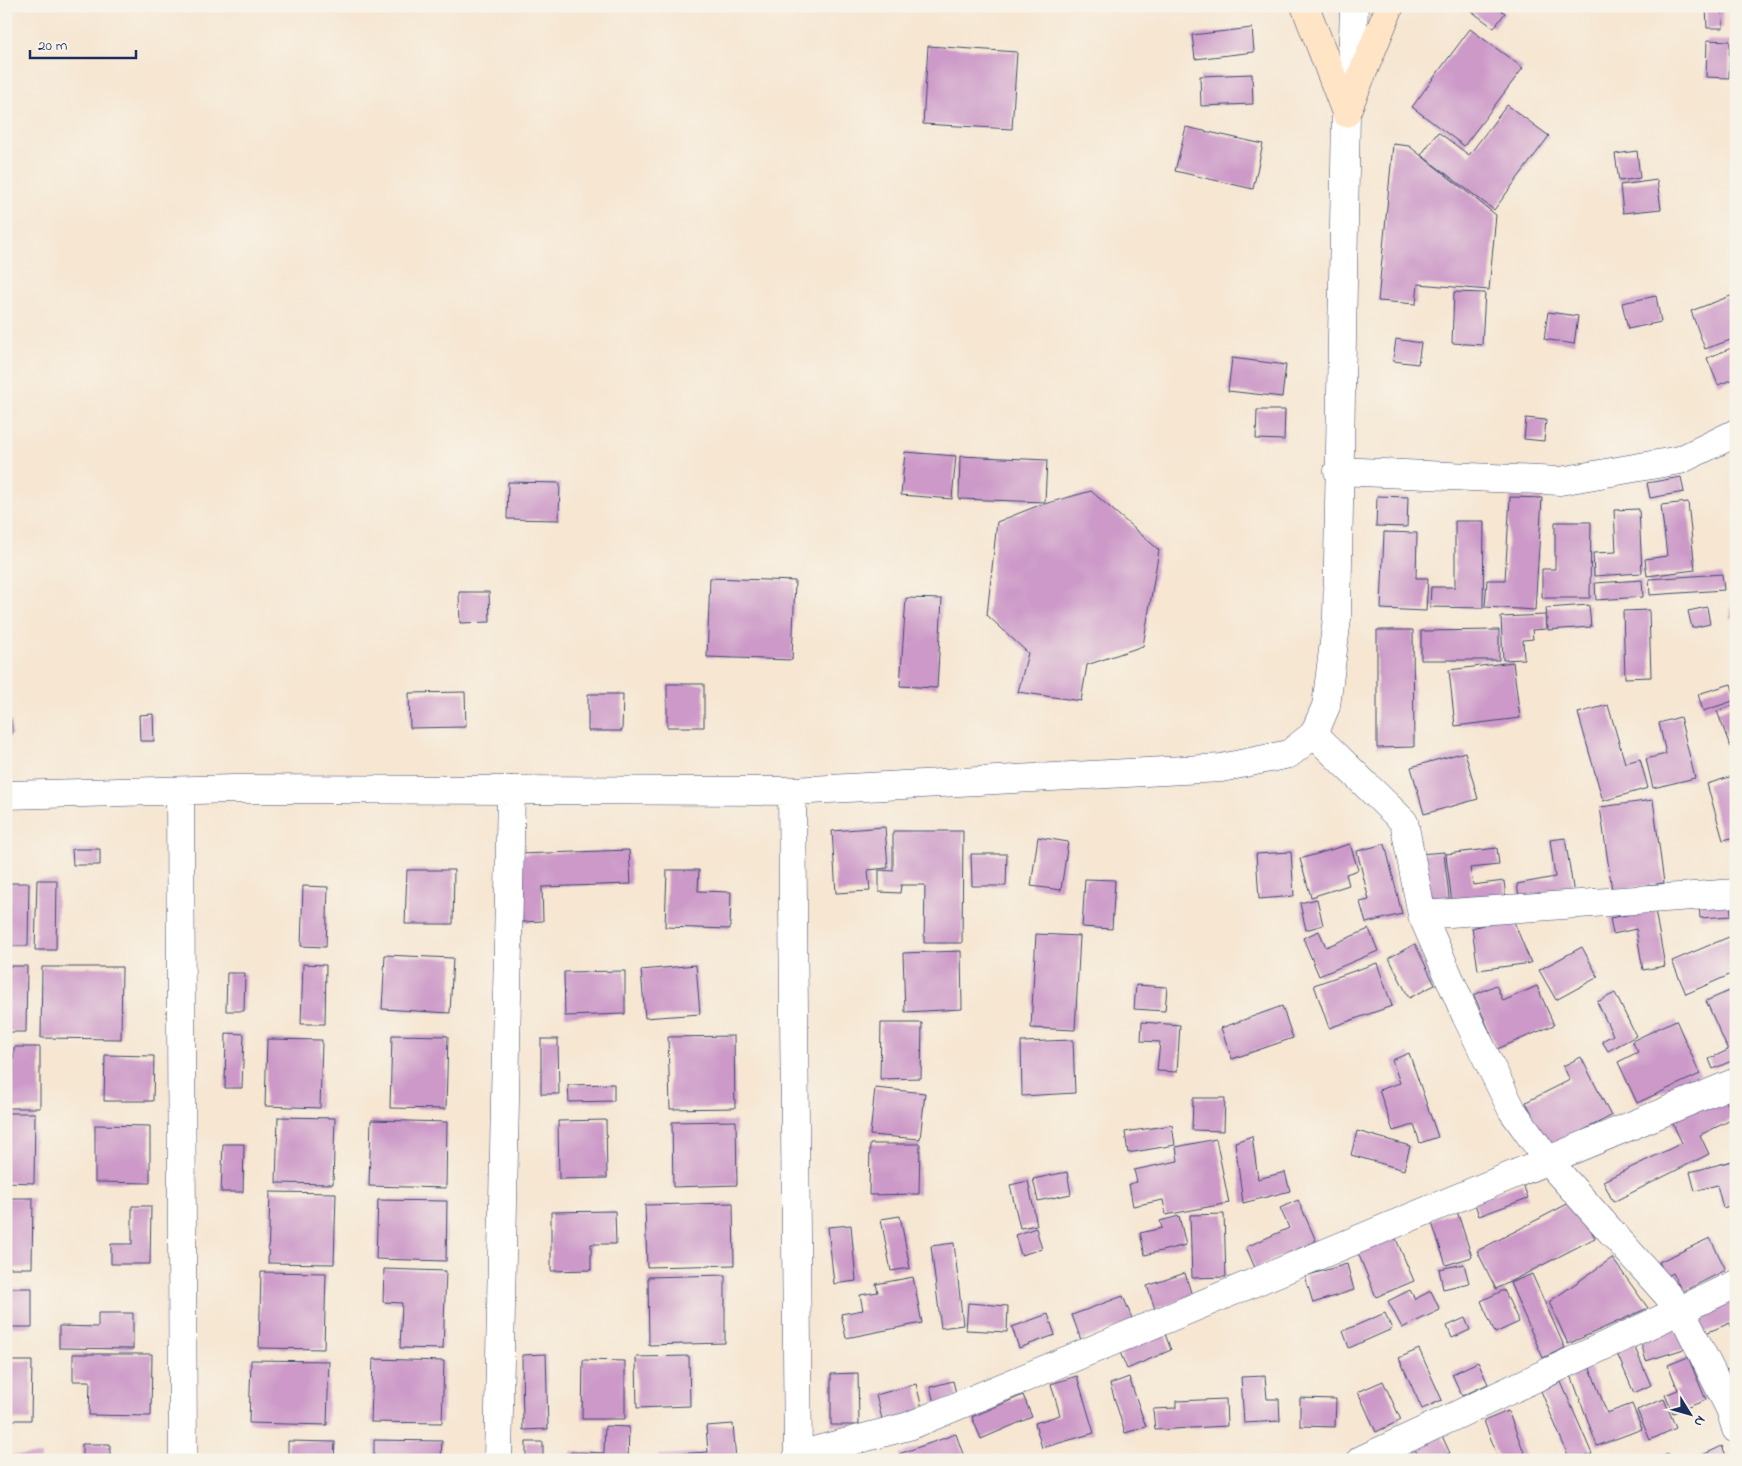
<svg xmlns="http://www.w3.org/2000/svg" width="1742" height="1466" font-family="'Indie Flower',sans-serif">
<rect width="100%" height="100%" fill="#f7f3e8"/>
<filter id="ink" filterUnits="userSpaceOnUse"><feTurbulence type="fractalNoise" baseFrequency=".02" numOctaves="2"/><feDisplacementMap in="SourceGraphic" scale="10" xChannelSelector="R" yChannelSelector="G"/><feConvolveMatrix kernelMatrix="1 2 1 2 8 2 1 2 1" color-interpolation-filters="sRGB"/></filter>
<filter id="wash" filterUnits="userSpaceOnUse"><feTurbulence type="fractalNoise" baseFrequency=".0096" numOctaves="4" result="noise"/><feDisplacementMap in="SourceGraphic" scale="20" xChannelSelector="R" yChannelSelector="G"/><feGaussianBlur stdDeviation="1.12" result="paint"/><feColorMatrix in="noise" values="0 0 0 0 0 0 0 0 0 0 0 0 0 0 0 0 0 1.4 0 .05"/><feComposite in="paint" operator="in"/></filter>
<g filter="url(#wash)">
<rect width="100%" height="100%" fill="#f6e6d2"/>
<g id="blocks">
<path fill="#cc99c8" d="M1475,6H1495L1505,13L1494,28L1471,11Z
M1706,6H1722L1723,28H1707Z
M1252,28L1254,52L1195,59L1192,35Z
M1470,29L1523,68L1464,146L1412,107Z
M1707,40L1730,41L1729,78L1706,77Z
M928,46L1017,52L1012,129L923,124Z
M1252,74L1253,104L1201,106L1200,76Z
M1507,105L1549,136L1494,210L1421,155L1438,132L1469,155Z
M1186,127L1263,144L1253,189L1175,171Z
M1393,144L1409,146L1496,215L1489,290L1418,284L1416,304L1378,301Z
M1637,151L1640,178L1619,181L1615,154Z
M1657,180L1661,209L1623,213L1620,185Z
M1454,292L1485,293L1482,345L1452,343Z
M1736,294V338L1705,349L1691,311Z
M1656,296L1661,322L1628,329L1622,303Z
M1548,312L1578,316L1574,344L1544,339Z
M1396,339L1421,343L1418,364L1393,361Z
M1734,347L1736,378L1718,385L1707,358Z
M1232,358L1286,365L1282,397L1228,391Z
M1257,410H1285L1284,440L1256,439Z
M1526,418L1546,420L1544,441L1524,439Z
M905,452L956,456L952,499L901,495Z
M960,456L1047,460L1045,502L959,499Z
M1681,477L1684,492L1650,498L1647,483Z
M508,482L560,483L559,520L507,519Z
M1091,491L1159,550L1143,646L1087,665L1081,701L1018,692L1028,653L987,615L997,522L1037,506Z
M1377,496L1408,497L1407,527L1376,526Z
M1510,497L1542,498L1535,610L1485,607L1487,580H1505Z
M1688,502L1695,570L1647,576L1645,559L1667,556L1661,505Z
M1639,509L1642,573L1594,576L1593,553L1616,552L1614,510Z
M1455,521H1484L1483,608L1430,607L1431,587H1455Z
M1555,522H1591L1590,598H1542V569H1555Z
M1384,532L1417,533L1416,578H1428L1426,611L1381,609Z
M1734,570H1736V619H1730Z
M1722,574L1724,590L1650,595L1649,579Z
M710,578L795,581L792,660L707,657Z
M1642,580L1643,597L1596,600L1595,583Z
M459,592H489L490,622L460,623Z
M906,598L942,599L937,688L900,686Z
M1589,605L1591,627L1548,630L1546,608Z
M1707,607L1710,624L1692,628L1688,611Z
M1649,610L1651,677L1625,678L1623,611Z
M1545,615L1546,629L1532,630L1533,639L1523,640L1524,659L1503,660L1501,617Z
M1377,630H1413L1414,747L1377,748Z
M1499,630V660H1421V631Z
M1513,662L1520,718L1455,726L1449,670Z
M667,684H704V727H667Z
M1731,684L1736,700L1703,711L1698,694Z
M465,692L466,727L410,728L409,693Z
M588,694H623L622,731H588Z
M1736,704V762L1717,711Z
M1608,705L1625,763L1640,759L1648,788L1603,801L1578,713Z
M153,714L154,741H140L139,715Z
M1680,717L1695,778L1653,788L1646,759L1666,754L1659,723Z
M11,720L12,735H6V721Z
M1465,752L1478,799L1424,814L1411,767Z
M1736,775V837L1723,840L1707,784Z
M1653,800L1664,883L1612,890L1600,807Z
M885,827L888,868L868,870L870,891L836,893L832,831Z
M893,831H963L962,943H924L925,885H901L900,893L879,892V870L893,871Z
M1038,837L1068,842L1061,890L1031,886Z
M1565,838L1574,894L1520,903L1517,884L1555,877L1550,840Z
M1350,844L1358,870L1346,874L1349,885L1311,897L1300,859Z
M1385,844L1402,914L1366,923L1360,902L1369,900L1357,851Z
M1497,848L1499,865L1470,868L1473,885L1504,881L1506,898L1452,904L1446,854Z
M72,849H100V865H73Z
M629,850L631,884L542,887L543,921L523,922L520,854Z
M1291,852L1294,896L1259,899L1256,854Z
M1444,852L1450,907L1426,909L1420,854Z
M971,854H1007L1006,886H972Z
M407,870H454L453,924H405Z
M667,870H699L698,891L731,892L730,929L665,927Z
M1085,879L1115,880L1112,929L1082,927Z
M37,880H57L56,950H35Z
M6,883H29L28,946H6Z
M303,886L328,887L326,947L301,946Z
M1730,898L1731,916L1700,918L1699,900Z
M1317,899L1323,925L1306,930L1300,903Z
M1655,910L1665,966L1643,970L1636,929L1613,934L1610,918Z
M1512,917L1531,963L1478,970L1472,928Z
M1369,929L1378,951L1319,976L1303,938L1319,931L1326,947Z
M1036,934L1080,936L1075,1030L1031,1028Z
M1736,934V972L1686,994L1672,961Z
M1415,944L1435,985L1409,998L1389,958Z
M1582,947L1598,977L1556,1000L1539,970Z
M961,951L962,1009L905,1012L903,953Z
M385,955L453,958L450,1013L382,1009Z
M1377,963L1392,1006L1329,1028L1314,985Z
M303,964L326,965L325,1024H301Z
M696,965L700,1014L645,1018L641,970Z
M6,966H27L26,1032H6Z
M42,967H122L121,1039L41,1038Z
M625,971V1014L565,1016L564,972Z
M227,973H245L244,1011H226Z
M1136,985L1167,987L1165,1011L1134,1009Z
M1496,985L1503,1001L1537,986L1554,1025L1497,1049L1474,995Z
M1736,988V1059L1713,1069L1709,1059L1728,1050L1706,1001Z
M1615,993L1636,1036L1608,1051L1602,1041L1613,1035L1597,1002Z
M1282,1006L1293,1038L1232,1059L1221,1028Z
M1676,1020L1700,1074L1637,1103L1618,1062L1638,1052L1632,1041Z
M1142,1022L1180,1025L1177,1072L1157,1071L1160,1042L1141,1041Z
M881,1023H922L921,1078L880,1079Z
M226,1033L244,1034L242,1088H225Z
M392,1035L448,1036L446,1109L390,1108Z
M734,1036L735,1108L670,1109L668,1037Z
M267,1039L322,1040L320,1108L265,1106Z
M541,1039H558L559,1094H541Z
M1073,1040L1075,1093L1022,1096L1021,1042Z
M14,1047H40V1108H6V1073H13Z
M1409,1053L1438,1137L1420,1143L1414,1125L1393,1131L1379,1090L1400,1083L1392,1060Z
M105,1055L154,1056L153,1101H104Z
M1581,1057L1611,1116L1549,1148L1526,1102L1570,1080L1563,1066Z
M614,1084V1101L569,1102L568,1085Z
M875,1088L925,1093L920,1139L870,1135Z
M1723,1095L1735,1118L1700,1135L1709,1154L1613,1202L1603,1181L1682,1143L1671,1120Z
M1193,1098H1225L1224,1131L1192,1130Z
M6,1113H35L34,1183L6,1182Z
M278,1117L335,1118L333,1184L276,1183Z
M371,1120L447,1122L446,1188L369,1186Z
M606,1120L607,1178L559,1179L558,1121Z
M736,1121L737,1185L673,1187L672,1122Z
M95,1125L150,1126V1183L95,1182Z
M1172,1125L1175,1145L1128,1153L1125,1132Z
M1357,1131L1410,1146L1404,1170L1351,1155Z
M1252,1136L1258,1179L1285,1172L1290,1191L1243,1203L1235,1142Z
M1216,1139L1229,1203L1166,1215L1163,1200L1133,1206L1129,1184L1137,1182L1134,1170L1178,1161L1176,1147Z
M223,1144H244L243,1192H221Z
M870,1144H920L919,1194L869,1195Z
M1736,1160V1204L1723,1208L1717,1185L1695,1191L1690,1172Z
M1067,1172L1071,1194L1038,1201L1033,1179Z
M1028,1181L1037,1225L1020,1228L1010,1185Z
M1523,1184L1528,1198L1479,1216L1474,1201Z
M270,1192L336,1193L334,1264L268,1263Z
M6,1198H33L32,1268H6Z
M378,1200L447,1201L446,1261L376,1259Z
M1298,1200L1316,1241L1255,1268L1246,1247L1289,1228L1280,1208Z
M1575,1200L1595,1238L1496,1289L1477,1251Z
M733,1203L734,1265L647,1267L645,1205Z
M132,1206H151L150,1264H111V1244H132Z
M615,1211L616,1244H591V1270L551,1271V1212Z
M1457,1211L1472,1257L1446,1265L1431,1220Z
M1224,1214L1226,1277L1192,1278L1190,1215Z
M900,1216L910,1268L891,1271L881,1219Z
M1179,1216L1186,1245L1145,1255L1140,1233L1162,1228L1160,1221Z
M851,1225L856,1281L834,1284L828,1227Z
M1036,1228L1042,1249L1021,1255L1015,1235Z
M1393,1232L1414,1281L1376,1297L1356,1248Z
M1710,1238L1726,1270L1682,1292L1673,1273L1666,1277L1659,1262Z
M954,1243L963,1325L941,1328L931,1246Z
M1612,1258L1648,1308L1568,1344L1549,1302Z
M1347,1264L1354,1290L1313,1303L1305,1276Z
M1464,1264L1469,1283L1443,1289L1439,1269Z
M384,1269L446,1271L443,1349L400,1348L402,1303L383,1302Z
M261,1272L326,1273L324,1349L259,1348Z
M1185,1273L1192,1296L1155,1309L1147,1286Z
M1532,1274L1565,1348L1543,1358L1510,1283Z
M725,1275V1343L649,1345L648,1277Z
M913,1277L922,1323L846,1338L841,1314L863,1310L860,1295L878,1292L876,1284Z
M6,1288H32V1327H6Z
M1410,1290L1415,1299L1431,1291L1440,1310L1402,1328L1388,1301Z
M1504,1290L1519,1322L1495,1333L1481,1301Z
M1736,1293V1339L1730,1323L1701,1335L1691,1311Z
M1123,1296L1133,1321L1081,1340L1072,1315Z
M968,1303L1008,1306L1007,1332L966,1330Z
M98,1313H133V1349L59,1348V1326L98,1327Z
M1385,1313L1392,1329L1349,1348L1343,1331Z
M1048,1314L1055,1335L1019,1348L1012,1327Z
M1465,1318L1470,1330L1452,1338L1447,1326Z
M1680,1322L1687,1348L1646,1361L1639,1335Z
M1165,1334L1171,1350L1127,1369L1120,1352Z
M1632,1341L1651,1385L1634,1393L1615,1349Z
M1419,1349L1442,1400L1422,1409L1399,1358Z
M73,1354H152L151,1416L89,1415L90,1381H73Z
M546,1354L548,1429L523,1430L522,1355Z
M689,1356L690,1406L637,1408L636,1357Z
M1688,1357L1706,1400L1673,1413L1665,1395L1678,1390L1668,1365Z
M373,1359L444,1361L442,1423L371,1422Z
M251,1360L329,1361L327,1425L249,1423Z
M583,1360L625,1361V1419H582Z
M6,1361H32L31,1420H6Z
M1478,1362L1488,1384L1462,1396L1452,1374Z
M1736,1366V1408L1718,1373Z
M1590,1368L1607,1413L1632,1404L1642,1429L1597,1446L1571,1375Z
M858,1373L859,1425H831V1374Z
M1077,1376L1094,1433L1042,1448L1035,1423L1060,1415L1051,1384Z
M1265,1376L1267,1399H1279L1280,1421L1244,1423L1241,1377Z
M1129,1377L1146,1427L1125,1433L1110,1384Z
M953,1381L957,1397L934,1403L930,1387Z
M1383,1381L1401,1420L1376,1432L1358,1392Z
M1561,1382L1592,1454L1577,1460H1570L1541,1391Z
M916,1384L923,1412L883,1423L876,1395Z
M1023,1395L1032,1417L981,1439L972,1417Z
M1300,1398L1336,1399L1335,1427L1300,1426Z
M1226,1399L1227,1426L1155,1430L1153,1409L1176,1408V1401Z
M1664,1399L1676,1428L1650,1440L1637,1410Z
M1508,1411L1527,1460H1499L1484,1421Z
M733,1424L736,1460H659V1455L708,1452L706,1426Z
M605,1426L629,1427L628,1460H571V1452L604,1453Z
M956,1434L965,1460H901L899,1454Z
M1441,1434L1450,1453L1434,1460H1420L1414,1447Z
M374,1440L442,1441L441,1460H374Z
M288,1441L335,1442L334,1460H288Z
M526,1442H543V1460H526Z
M82,1444H110V1460H82Z
M1722,1446L1728,1460H1692Z
M1669,1454L1671,1460H1653V1459Z
M7,1455H41V1460H7Z"/>
</g>
</g>
<g filter="url(#ink)">
<use href="#blocks" fill-opacity="0" stroke="#3c4a6f" stroke-width="1"/>
<g fill="none" stroke-linecap="round" stroke-linejoin="round">
<defs>
<path id="minor" d="M1338,471L1560,481L1680,460L1736,433
M1314,734L1404,822L1422,915L1466,1016L1512,1110L1549,1162L1680,1309L1730,1409L1736,1429
M180,791L183,1460
M792,791L798,1460
M6,795L234,789L792,791L1221,768L1289,754L1314,734L1326,706L1337,618L1346,113L1352,73L1354,6
M1422,915L1736,893
M798,1455L909,1426L1736,1082
M498,1460L511,790
M1361,1460L1736,1284"/>
<path id="secondary" d="M1305,6L1346,113
M1346,113L1390,6"/>
</defs>
<use href="#minor" stroke="#3c4a6f" stroke-width="29"/>
<use href="#secondary" stroke="#3c4a6f" stroke-width="29"/>
<use href="#minor" stroke="#fff" stroke-width="28"/>
<use href="#secondary" stroke="#ffe4c6" stroke-width="28"/>
</g>
</g>
<rect width="1742" height="1466" fill="none" stroke="#f7f3e8" stroke-width="25"/>
<g transform="translate(1690 1414) rotate(127)" stroke="#f7f3e8" stroke-width="4" paint-order="stroke">
<path d="M0-4L9 19L0 12L-9 19Z" fill="#1b2f5e"/>
<text y="-8" font-size="14" font-weight="bold" text-anchor="middle" fill="#1b2f5e">N</text>
</g>
<path d="M30 50v8h106v-8" fill="none" stroke="#1b2f5e" stroke-width="2.5"/>
<text x="38" y="50" font-size="15" fill="#1b2f5e" stroke="#f7f3e8" stroke-width="4" paint-order="stroke">20 m</text>
</svg>
